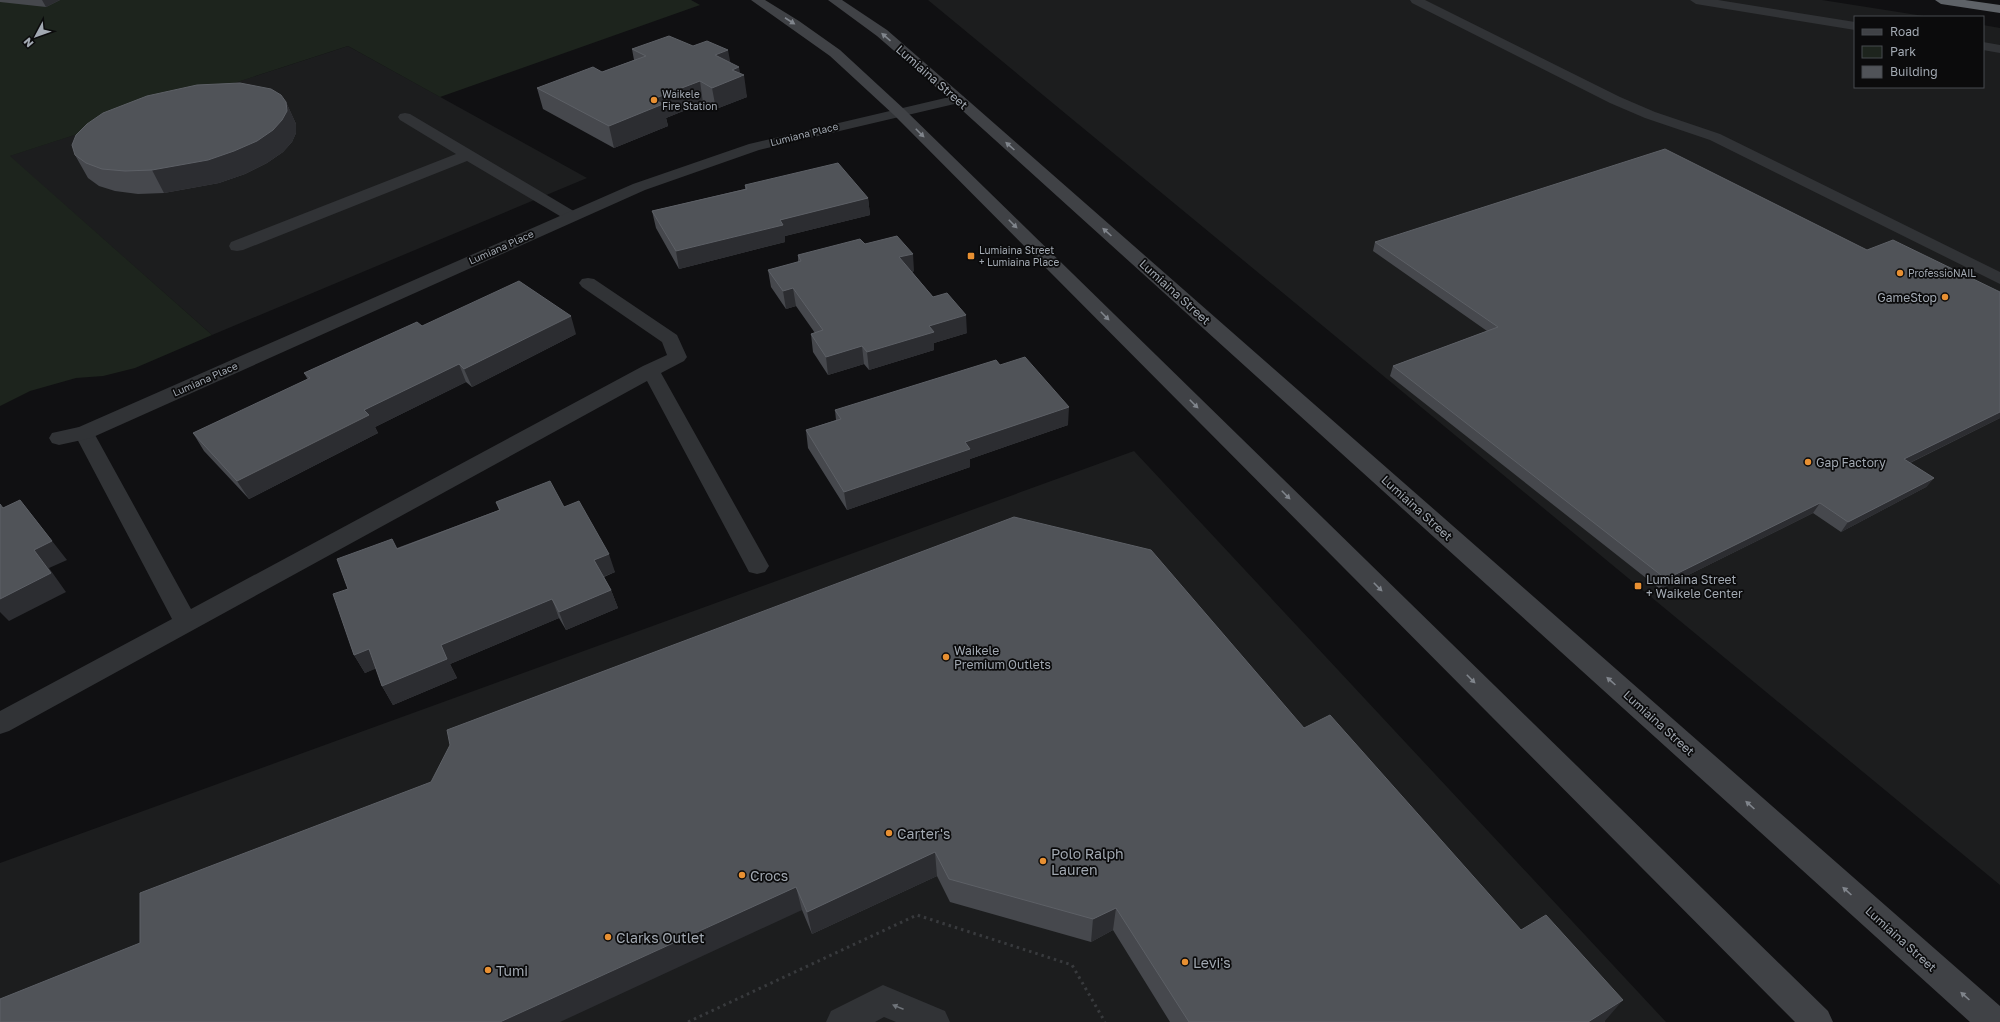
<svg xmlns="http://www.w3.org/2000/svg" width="2000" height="1022" font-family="'Golos Text',sans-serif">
<rect width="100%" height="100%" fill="#101012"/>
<path fill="#1c1d1e" d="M928,0H1822L1930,17H1855V87H1983V25L2000,28V885Z
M348,46L587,178L212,335L9,156Z
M1134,451L1666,1022H0V863Z"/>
<path fill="#1d241d" d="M0,0H691L700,5L440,97L348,46L10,156L212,335L135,368L103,376L76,378L30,391L0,406Z"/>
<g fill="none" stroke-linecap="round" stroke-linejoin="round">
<path stroke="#383a3d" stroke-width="3" stroke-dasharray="2.5 4" stroke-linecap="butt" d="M688,1022L917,915L1072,965L1105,1022"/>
<path fill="#313336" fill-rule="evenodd" d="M1410,0H1425L1620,97L1655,112L1720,134L2000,272V284L1710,140L1645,118L1610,103L1412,3Z
M1690,0H1718L1855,22V30L1696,4Z
M1983,42L2000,45V53L1983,50Z
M405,113L410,114L577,213L579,216L577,219L571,221L565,219L467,161L243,250L237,251L231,250L229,246L231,242L456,154L400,120L398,117L400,114Z
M588,278L594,279L677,335L687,357L684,361L661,373L769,566L765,572L757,574L749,572L647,381L9,731L0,734V711L172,619L74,433L77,428L84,426L91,428L94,433L191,609L643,366L667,355L662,342L582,287L579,283L582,279Z
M883,985L945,1011L950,1022H896L884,1017L875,1022H826L831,1011Z"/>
<path fill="#313336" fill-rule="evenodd" d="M958,95L963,96L965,99L963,102L759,150L645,190L91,438L59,445L52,443L49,438L52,433L79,427L633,184L749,144Z"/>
<path fill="#404246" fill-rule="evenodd" d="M751,0H765L799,21L840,50L904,109L1828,1011L1833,1022H1795L894,115L830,56Z
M828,0H842L887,30L963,96L2000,1006V1022H1970L953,102L877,36Z"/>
<path fill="#5e6267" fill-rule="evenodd" d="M1935,0H1965L2000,5V13L1941,4Z"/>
</g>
<path fill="#46484d" d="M0,0H60L46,7L0,2Z
M632,49L730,63L740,74L747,97L716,109L703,103L666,118L668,126L614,148L543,109L537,88L602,72L634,60Z
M286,102L296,124V133L292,142L283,152L267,163L245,174L219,183L164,193L138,194L115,191L99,186L88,178L75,155Z
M745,185L868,198L870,215L785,236V242L679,269L656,228L652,211L745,189Z
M1375,242L1867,250L2000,292V418L1910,463L1934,478L1926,487L1841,532L1813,513L1660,589L1390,376L1393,366L1487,331L1373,251Z
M865,244L914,271L912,272L933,297L967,333L934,343V350L869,370L864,364L828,375L813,352L811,334L815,333L796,306L786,309L771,287L768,270L798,262V255Z
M576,334L472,387L466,382L375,427L378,433L249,499L204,451L193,433L308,380L304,373Z
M1000,365L1068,425L970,459V467L847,510L808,448L806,430L836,420L835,410Z
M496,502L564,507L615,572L604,577L611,590L618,608L566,630L559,618L450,664L457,678L393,705L382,686L376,668L365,673L354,655L397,548L499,510Z
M1304,728L1521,930L1605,1021L1604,1022H1170L1113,930L1091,942L950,902L937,876L812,934L802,910L0,1022Z"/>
<path fill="#2c2d31" d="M42,0H60L46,7Z
M728,50L732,71L715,55Z
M739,67L741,77L744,75L747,97L716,109L712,88L732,70Z
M700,81L703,103L666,118L668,126L614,148L609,126L653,99Z
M286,102L296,124V133L292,142L283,152L267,163L245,174L219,183L164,193L152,170Z
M868,198L870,215L785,236V242L679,269L676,251L780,220Z
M913,254L914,271L900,275L899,257Z
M793,288L796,306L786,309L783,291Z
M966,315L967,333L934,343V350L869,370L867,352L929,326Z
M571,316L576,334L472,387L464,369Z
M862,346L864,364L828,375L826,357Z
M459,364L466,382L375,427L378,433L249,499L237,481L364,410Z
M1069,407L1068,425L970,459V467L847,510L844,492L965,442Z
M2000,412V418L1897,469L1904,459Z
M1934,478L1926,487L1841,532L1848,522Z
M20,500L67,560L49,568L66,592L9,621L0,612V599L34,550Z
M1820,503L1813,513L1660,589L1666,579Z
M609,554L615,572L600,578L594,560Z
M611,590L618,608L566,630L559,612Z
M552,599L559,618L450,664L457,678L393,705L382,686L441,645Z
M369,649L380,667L365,673L354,655Z
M935,852L937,876L812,934L807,912Z
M796,887L802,910L560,1022H500Z
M1116,908L1113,930L1091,942L1093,919Z
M1623,1000L1604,1022H1588Z"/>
<path fill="#505358" stroke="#5d6066" d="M669,36L693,46L707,41L728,50L715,55L739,67L732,70L744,75L712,88L700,81L653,99L663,104L609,126L537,88L593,67L602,72L646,56L632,49Z
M240,83L271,89L281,95L286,102L287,111L282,120L273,130L257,141L234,151L208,160L152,170L125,171L102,169L86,163L75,155L72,145L76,135L87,124L103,113L147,96L197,85Z
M1665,149L1867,250L1893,240L2000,292V412L1904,459L1934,478L1848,522L1820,503L1666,579L1393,366L1498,327L1375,242Z
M838,163L868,198L780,220L783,225L676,251L652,211L747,189L745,185Z
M897,236L913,254L899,257L933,297L947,293L966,315L929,326L934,332L867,352L862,346L826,357L811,334L823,330L793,288L783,291L768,270L801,261L798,255L860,239L865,244Z
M519,281L571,316L464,369L459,364L364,410L369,415L237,481L193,433L310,378L304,373L417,322L422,326Z
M1025,357L1069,407L965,442L970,449L844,492L806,430L841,419L835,410L996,360L1000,365Z
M550,481L564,507L579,501L609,554L594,560L611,590L559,612L552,599L441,645L447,659L382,686L369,649L354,655L333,594L348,589L337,559L392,539L397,549L500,510L496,502Z
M20,500L52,541L34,550L51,573L0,599V504L3,508Z
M1014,517L1151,550L1304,728L1330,715L1521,930L1546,915L1623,1000L1588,1022H1189L1116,908L1093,919L949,879L935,852L807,912L796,887L500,1022H0V999L140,943V893L431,782L450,745L447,730Z"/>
<defs><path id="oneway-solid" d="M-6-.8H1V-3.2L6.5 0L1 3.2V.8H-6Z"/></defs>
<g fill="#80858c">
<use href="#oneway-solid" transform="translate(790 21) rotate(33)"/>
<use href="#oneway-solid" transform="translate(886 37) rotate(-139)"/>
<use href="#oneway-solid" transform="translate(920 133) rotate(45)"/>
<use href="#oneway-solid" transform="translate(1010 146) rotate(-138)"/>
<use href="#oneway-solid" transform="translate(1013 224) rotate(45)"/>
<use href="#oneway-solid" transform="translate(1107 232) rotate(-138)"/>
<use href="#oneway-solid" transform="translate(1105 316) rotate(45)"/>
<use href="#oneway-solid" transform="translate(1194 404) rotate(45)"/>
<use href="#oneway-solid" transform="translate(1286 495) rotate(45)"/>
<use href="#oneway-solid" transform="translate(1378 587) rotate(45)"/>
<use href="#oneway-solid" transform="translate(1471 679) rotate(45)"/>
<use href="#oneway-solid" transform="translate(1611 681) rotate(-138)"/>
<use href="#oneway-solid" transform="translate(1750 805) rotate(-138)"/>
<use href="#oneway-solid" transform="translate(1847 891) rotate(-138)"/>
<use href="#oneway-solid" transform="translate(1965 996) rotate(-138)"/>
</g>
<use fill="#6f747a" href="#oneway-solid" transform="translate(898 1007) rotate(-158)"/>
<g fill="#e89032" stroke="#0b0b0c" stroke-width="1.5">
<circle cx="654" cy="100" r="4"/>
<rect x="967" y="252" width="8" height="8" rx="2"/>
<circle cx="1900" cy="273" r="4"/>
<circle cx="1945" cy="297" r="4"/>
<circle cx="1808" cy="462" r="4"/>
<rect x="1634" y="582" width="8" height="8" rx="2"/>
<circle cx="946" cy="657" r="4"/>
<circle cx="889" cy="833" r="4"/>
<circle cx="1043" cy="861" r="4"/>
<circle cx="742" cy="875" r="4"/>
<circle cx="608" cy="937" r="4"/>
<circle cx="1185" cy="962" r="4"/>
<circle cx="488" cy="970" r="4"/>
</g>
<g text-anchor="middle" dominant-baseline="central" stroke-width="3.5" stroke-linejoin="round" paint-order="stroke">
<g font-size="10" fill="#a2a9b2" stroke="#0b0b0c" text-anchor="start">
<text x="662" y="94">Waikele<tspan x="662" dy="12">Fire Station</tspan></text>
<text x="979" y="250">Lumiaina Street<tspan x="979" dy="12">+ Lumiaina Place</tspan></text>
<text x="1908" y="273">ProfessioNAIL</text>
</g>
<g font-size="10" fill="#a2a9b2" stroke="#0b0b0c">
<text transform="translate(804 134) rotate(-14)">Lumiana Place</text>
<text transform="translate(501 247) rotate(-24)">Lumiana Place</text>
<text transform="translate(205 379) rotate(-24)">Lumiana Place</text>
</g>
<g font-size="12" fill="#a2a9b2" stroke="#0b0b0c">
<text transform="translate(932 77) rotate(41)">Lumiaina Street</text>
<text transform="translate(1175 292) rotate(42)">Lumiaina Street</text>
<text transform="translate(1417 508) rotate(42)">Lumiaina Street</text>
<text transform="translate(1659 723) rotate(42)">Lumiaina Street</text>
<text transform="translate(1901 939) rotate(42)">Lumiaina Street</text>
</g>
<g font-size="12" fill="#a2a9b2" stroke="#0b0b0c" text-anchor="start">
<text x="1937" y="297" text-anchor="end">GameStop</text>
<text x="1816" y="462">Gap Factory</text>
<text x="1646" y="579">Lumiaina Street<tspan x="1646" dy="14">+ Waikele Center</tspan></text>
<text x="954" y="650">Waikele<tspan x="954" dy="14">Premium Outlets</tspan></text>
</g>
<g font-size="14" fill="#a2a9b2" stroke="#0b0b0c" text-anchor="start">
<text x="897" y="833">Carter's</text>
<text x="1051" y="853">Polo Ralph<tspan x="1051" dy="16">Lauren</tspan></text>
<text x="750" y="875">Crocs</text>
<text x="616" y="937">Clarks Outlet</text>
<text x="1193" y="962">Levi's</text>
<text x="496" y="970">Tumi</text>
</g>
</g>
<rect x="1854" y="16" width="130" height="72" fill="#0b0b0c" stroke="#474a4e"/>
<rect x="1862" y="29" width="20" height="6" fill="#404246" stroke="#474a4e"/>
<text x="1890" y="36" font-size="12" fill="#a2a9b2">Road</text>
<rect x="1862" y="46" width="20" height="12" fill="#1d241d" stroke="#474a4e"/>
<text x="1890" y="56" font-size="12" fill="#a2a9b2">Park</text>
<rect x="1862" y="66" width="20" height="12" fill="#505358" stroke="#474a4e"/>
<text x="1890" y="76" font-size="12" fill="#a2a9b2">Building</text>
<g transform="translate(36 36) rotate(229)" stroke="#0b0b0c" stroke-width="3" paint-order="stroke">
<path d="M0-3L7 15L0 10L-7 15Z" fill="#a2a9b2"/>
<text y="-6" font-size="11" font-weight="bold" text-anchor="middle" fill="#a2a9b2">N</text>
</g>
</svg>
